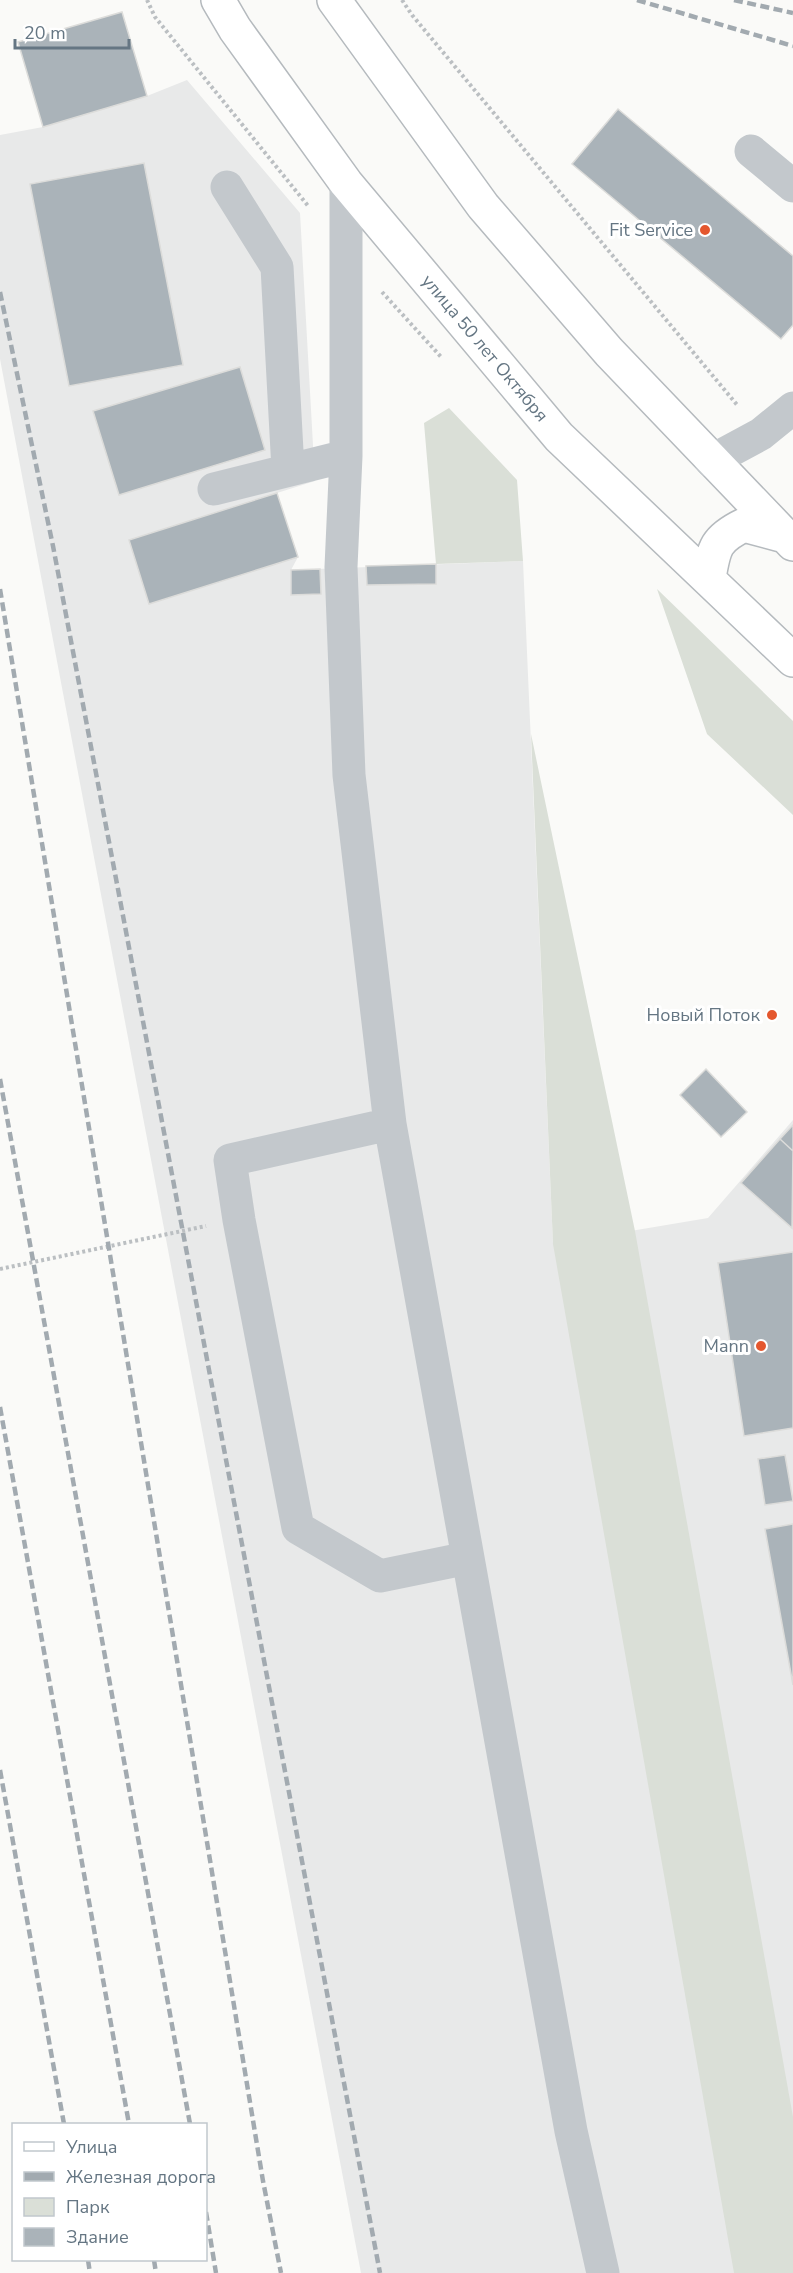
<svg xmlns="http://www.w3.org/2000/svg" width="793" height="2273" font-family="'Nunito Sans',sans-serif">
<rect width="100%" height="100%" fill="#fafaf8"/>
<path fill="#e8e9e9" d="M187,80L300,213L315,481L277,493L298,557L291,570L523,561L553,1244L708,1218L793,1120V2273H361L0,359V135L43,127L147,96Z"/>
<path fill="#dadfd7" d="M449,408L517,480L523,561L436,564L424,423Z
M657,589L793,721V815L707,734Z
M531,734L635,1231L793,2117V2273H734L553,1244Z"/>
<path fill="#aab3b9" stroke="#dcdcda" stroke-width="1.5" d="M122,12L147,96L43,127L18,42Z
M618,109L793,256V325L781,339L572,164Z
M144,163L183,365L69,386L30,184Z
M240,367L265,450L119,495L93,411Z
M277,493L298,557L149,604L129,540Z
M436,564V584L367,585L366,566Z
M320,569L321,594L291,595V570Z
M706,1069L747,1112L721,1137L680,1095Z
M793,1125V1151L780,1139Z
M780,1139L793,1151L792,1228L741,1183Z
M793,1252V1428L744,1436L718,1263Z
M785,1455L793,1501L765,1505L758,1459Z
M793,1524V1685L765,1529Z"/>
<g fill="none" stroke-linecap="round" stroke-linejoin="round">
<defs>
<path id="major" d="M218,0L235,29L346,183L559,437L793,660
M334,0L483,206L609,352L793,544
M709,578C714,548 715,539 744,525L785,536"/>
</defs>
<use href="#major" stroke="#b5babe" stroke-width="36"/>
<path stroke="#bbbfc2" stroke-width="4" stroke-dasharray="3 3" stroke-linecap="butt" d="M147,0L155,17L309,207
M402,0L412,15L738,406
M382,292L442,358
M0,1269L206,1226"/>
<path stroke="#c3c8cc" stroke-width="33" d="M751,151L793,186
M346,183V456L341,567L349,775L390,1124L571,2131L603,2273
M227,187L277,267L288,470
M711,461L761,434L793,408
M214,489L346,456
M390,1124L230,1160L239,1220L298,1528L380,1576L468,1558"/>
<use href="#major" stroke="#fff" stroke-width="33"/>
<path stroke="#a2aab0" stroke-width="4.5" stroke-dasharray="9 4.5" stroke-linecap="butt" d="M637,0L793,46
M734,0L793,13
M0,292L53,546L380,2273
M0,589L263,2181L281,2273
M0,1079L190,2124
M0,1407L129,2124
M0,1770L64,2124
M206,2212L216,2273
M88,2260L90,2273
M154,2260L156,2273"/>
</g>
<g fill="#e4572e" stroke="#fff" stroke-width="2">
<circle cx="705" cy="230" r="6"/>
<circle cx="772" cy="1015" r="6"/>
<circle cx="761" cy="1346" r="6"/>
</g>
<g text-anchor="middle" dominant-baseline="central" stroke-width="6" stroke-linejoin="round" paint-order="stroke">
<g font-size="18" fill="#657683" stroke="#fff" text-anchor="end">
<text x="693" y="230">Fit Service</text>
<text x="760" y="1015">Новый Поток</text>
<text x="749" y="1346">Mann</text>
</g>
<g font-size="18" fill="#657683" stroke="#fff">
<text transform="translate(485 348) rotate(50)">улица 50 лет Октября</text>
</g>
</g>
<rect x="12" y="2123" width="195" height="138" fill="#ffffff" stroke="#c1c8cd" stroke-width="1.5"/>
<rect x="24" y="2142" width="30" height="9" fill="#ffffff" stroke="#c1c8cd" stroke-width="1.5"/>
<text x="66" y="2153" font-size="18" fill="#657683">Улица</text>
<rect x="24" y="2172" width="30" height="9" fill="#a2aab0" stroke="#c1c8cd" stroke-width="1.5"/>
<text x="66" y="2183" font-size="18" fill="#657683">Железная дорога</text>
<rect x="24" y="2198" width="30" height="18" fill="#dadfd7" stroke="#c1c8cd" stroke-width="1.5"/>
<text x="66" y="2213" font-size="18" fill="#657683">Парк</text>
<rect x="24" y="2228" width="30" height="18" fill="#aab3b9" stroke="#c1c8cd" stroke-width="1.5"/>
<text x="66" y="2243" font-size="18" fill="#657683">Здание</text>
<path d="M15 39v9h114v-9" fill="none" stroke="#657683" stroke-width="3"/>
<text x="24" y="39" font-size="18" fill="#657683" stroke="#ffffff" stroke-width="4.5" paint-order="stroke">20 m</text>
</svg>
